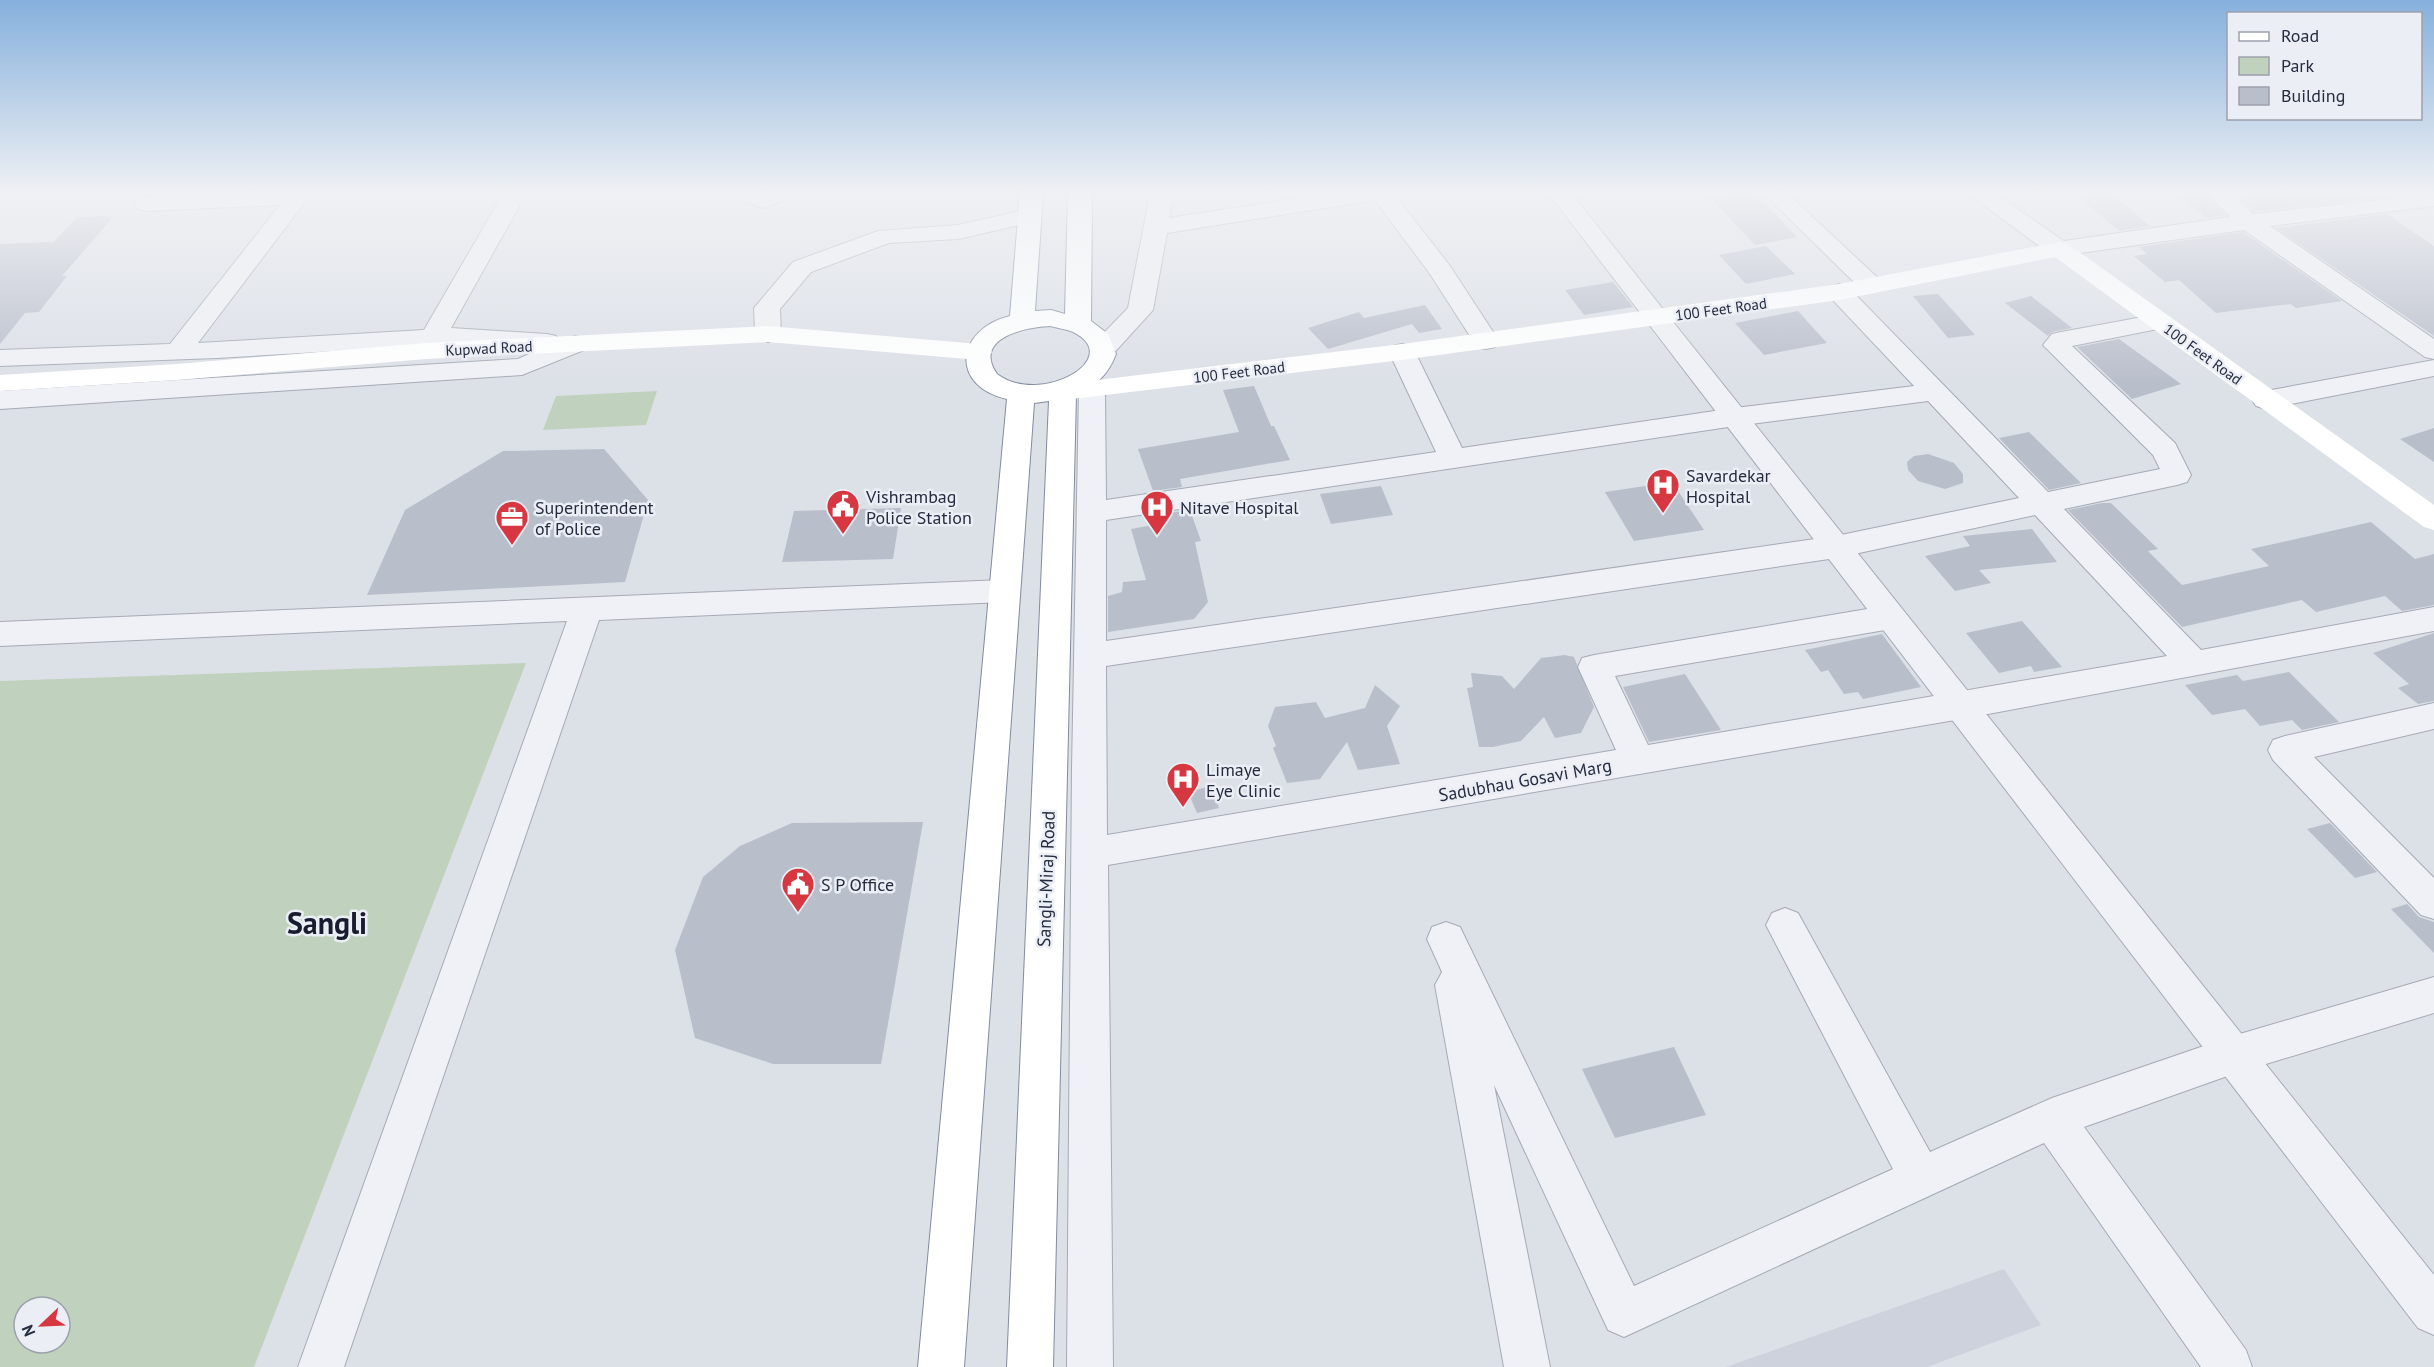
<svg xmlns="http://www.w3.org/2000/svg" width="2434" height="1367" font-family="'PT Sans',sans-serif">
<rect width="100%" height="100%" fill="#dce0e7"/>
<path fill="#ced2dd" d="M2004,1269L2041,1325L1927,1367H1726Z"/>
<path fill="#c0d2bd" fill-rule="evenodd" d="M657,391L646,425L543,430L556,396Z
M526,663L254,1367H0V681ZM24,1307H60V1343H24Z"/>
<path fill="#b9becb" d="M1736,194H1756L1797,237L1755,245L1710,198Z
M2075,194H2112L2150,226L2119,231Z
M2176,194H2206L2225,215L2207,218Z
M2249,194H2358L2366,199L2254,212L2238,196Z
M2387,214L2434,246V336L2276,228Z
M114,216L62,276H67L39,312L25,313L0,344V244L54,242L77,217Z
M2243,232L2342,301L2296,308L2291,304L2216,313L2179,280L2165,282L2134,256L2147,254L2139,247Z
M1766,246L1795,274L1746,284L1719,255Z
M1613,282L1633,307L1584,315L1565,290Z
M1938,294L1957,315L1975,335L1948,338L1913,296Z
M2031,296L2072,328L2052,332L2048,336L2005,303Z
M1425,305L1442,329L1419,333L1412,324L1328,349L1308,328L1359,312L1364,318Z
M1798,311L1827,343L1764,355L1735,323Z
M2119,339L2181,384L2132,399L2077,347Z
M1254,386L1271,426H1274L1290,460L1180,479L1182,487L1153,491L1138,449L1239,432L1223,390Z
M2434,428V462L2400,439Z
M2029,432L2081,483L2049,490L1999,438Z
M604,449L648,500L625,582L367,595L405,510L503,451Z
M1928,454L1954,463L1963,474V483L1945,489L1918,481L1908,470L1907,462L1914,456Z
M1672,482L1704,530L1634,541L1605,492Z
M1381,486L1393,515L1331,524L1320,494Z
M2102,503H2111L2158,549L2148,551L2182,585L2269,566L2251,549L2371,522L2415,559L2434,554V605L2402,611L2385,596L2316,612L2302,600L2182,627L2068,510Z
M901,508L893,559L782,562L794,511Z
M1190,510L1201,541L1195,542L1208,602L1194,619L1108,632V596L1122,592L1123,582L1146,580L1131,529L1164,523L1161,514Z
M2032,529L2057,562L1979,570L1991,583L1955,591L1925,556L1970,546L1963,536Z
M2022,621L2062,667L2034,672L2031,666L1999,673L1966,633Z
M2434,633V701L2418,704L2398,688L2409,684L2373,653Z
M1882,634L1921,687L1863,699L1858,692L1844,694L1828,670L1821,672L1805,650Z
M1565,655L1574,657L1594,707L1581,733L1555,738L1544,717L1521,741L1493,747H1479L1467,688L1473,687L1471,673L1502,676L1514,689L1541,658Z
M2289,672L2339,722L2302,730L2292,720L2260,726L2245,709L2212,715L2185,685L2237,675L2243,681Z
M1685,674L1721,730L1649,742L1623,687Z
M1375,685L1400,706L1387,726L1400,764L1358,770L1347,742L1320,779L1287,783L1273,748L1276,746L1268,726L1275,707L1316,702L1325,718L1365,708Z
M1211,786L1219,808L1197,813L1188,792Z
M923,822L881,1064H773L695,1038L675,950L703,877L740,846L792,823Z
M2330,823L2377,872L2355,878L2307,829Z
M2407,904L2419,917L2434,922V953L2391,909Z
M1674,1047L1706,1115L1615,1138L1582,1069Z"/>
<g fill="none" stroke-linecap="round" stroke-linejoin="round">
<defs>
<path id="minor" d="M210,194H311L198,343L424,330L503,194H526L451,328L547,334L556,336L559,341L575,336L584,338L588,344L584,350L522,375L0,409V391L518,359L540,349L452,344L217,358L0,366V350L170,344L280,205L146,211L138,209L134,204L138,199L146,197Z
M737,194H790L787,199L763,208L740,199Z
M1150,194H1173L1169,218L1325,194H1394L1450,266L1499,341L1495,347L1486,349L1477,347L1430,274L1375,200L1167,233L1153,310L1112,355L1103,357L1094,355L1090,349L1094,343L1128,308Z
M1549,194H1572L1666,313L1670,318L1666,323L1657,326L1648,323Z
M1764,194H1788L1879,279L1882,284L1879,289L1870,291L1861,289Z
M1969,194H1995L2064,241L2230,217L2208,194H2232L2253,214L2434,194V206L2270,226L2434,339V359L2425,357L2244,230L2059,256L2050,254Z
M1029,209L1037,211L1041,216L1037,221L958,239L889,243L811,272L780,309L781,334L777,339L768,342L759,339L755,334L754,308L793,262L878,231L958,225Z
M1839,284L1848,287L2048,492L2160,469L2153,455L2043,345L2052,334L2061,332L2159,314L2168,317L2172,322L2168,327L2072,346L2175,443L2191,475L2187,482L2177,485L2064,509L2201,650L2434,607V631L1961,719L1108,865L1113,1367H1067L1072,769L1079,389L1082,383L1092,381L1102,383L1105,389L1106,500L1436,452L1389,352L1393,346L1402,344L1411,346L1415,352L1462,448L1735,408L1914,386L1830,297L1826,292L1830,287ZM1928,401L2019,498L1836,536L1106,641V520L1735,426ZM2035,515L2167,656L1648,745L1615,676L1891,629L1902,625L1907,617L1902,609L1891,605L1594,655L1582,658L1578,667L1616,750L1107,835L1106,666L1836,558Z
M2434,360V376L2266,409L2256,406L2252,400L2256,394L2266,391Z
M1003,580L1014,583L1019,591L1014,599L1003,602L599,620L344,1367H298L567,621L0,646V622Z
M2434,703V729L2314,757L2434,878V919L2421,915L2273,760L2268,750L2273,740L2285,736Z
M1785,908L1798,913L1930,1152L2052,1098L2233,1036L2434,977V1013L2233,1074L2084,1127L2246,1350L2252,1367H2201L2044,1143L1624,1337L1608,1330L1494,1085L1550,1367H1504L1435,985L1442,972L1427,939L1432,927L1446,922L1460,927L1634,1286L1893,1169L1766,925L1772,913Z"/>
<path id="tertiary" d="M1657,310L1666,313L2434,1275V1335L2418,1328L1648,323L1644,318L1648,313Z"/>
<path id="trunk" d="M1020,194H1043L1035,311L1051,310L1065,314L1068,194H1092L1091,321L1108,334L1116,354C1108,375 1097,385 1076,394L1053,1367H1007L1049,401L1034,403L964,1367H918L1007,399C949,386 956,329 1010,316ZM1050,326C1057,328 1066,329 1073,332C1126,358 1041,407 997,374C972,338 1026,327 1050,326Z"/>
</defs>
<use href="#minor" stroke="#a5aab5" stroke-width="2"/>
<use href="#tertiary" stroke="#a5aab5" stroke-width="2"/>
<use href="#trunk" stroke="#838b9f" stroke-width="2"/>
<use href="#minor" fill="#eff1f6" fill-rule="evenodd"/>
<use href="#tertiary" fill="#eff1f6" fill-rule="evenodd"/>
<path fill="#fff" fill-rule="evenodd" d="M2059,242L2068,244L2434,505V530L2424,527L2055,257L1839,300L1402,360L1063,400L1053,398L1049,392L1053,386L1063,384L1402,344L1839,284Z
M768,326L979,344L988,346L992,352L988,358L979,360L768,342L426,359L177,380L0,391V375L177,364L426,343Z"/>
<use href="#trunk" fill="#fff" fill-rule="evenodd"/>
</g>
<linearGradient id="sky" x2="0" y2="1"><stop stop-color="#86b0dc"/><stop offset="0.5" stop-color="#eff1f4"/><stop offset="1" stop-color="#eff1f4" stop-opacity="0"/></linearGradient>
<rect width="2434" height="385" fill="url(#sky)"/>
<defs>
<symbol id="hospital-pin" viewBox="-11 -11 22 30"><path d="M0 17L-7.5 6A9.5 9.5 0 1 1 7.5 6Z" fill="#d73741" stroke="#ebeff5"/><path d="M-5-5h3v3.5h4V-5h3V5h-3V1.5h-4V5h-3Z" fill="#fff"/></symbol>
<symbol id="civic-pin" viewBox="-11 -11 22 30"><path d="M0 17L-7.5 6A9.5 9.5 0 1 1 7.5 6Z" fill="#d73741" stroke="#ebeff5"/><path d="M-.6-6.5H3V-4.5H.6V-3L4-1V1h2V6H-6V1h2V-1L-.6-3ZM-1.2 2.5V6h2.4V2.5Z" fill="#fff"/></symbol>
<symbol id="office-pin" viewBox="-11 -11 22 30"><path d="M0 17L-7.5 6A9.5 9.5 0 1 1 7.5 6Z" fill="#d73741" stroke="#ebeff5"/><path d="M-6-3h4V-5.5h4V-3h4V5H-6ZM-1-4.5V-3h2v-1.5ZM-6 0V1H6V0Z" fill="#fff"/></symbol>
</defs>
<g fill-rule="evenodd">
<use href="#hospital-pin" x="1644" y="466" width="38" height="52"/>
<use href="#civic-pin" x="824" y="487" width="38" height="52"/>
<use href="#hospital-pin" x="1138" y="488" width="38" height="52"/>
<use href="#office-pin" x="493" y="498" width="38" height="52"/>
<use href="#hospital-pin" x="1164" y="760" width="38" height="52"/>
<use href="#civic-pin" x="779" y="865" width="38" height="52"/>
</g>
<g text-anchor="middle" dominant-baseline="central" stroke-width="5" stroke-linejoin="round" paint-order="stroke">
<g font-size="15" fill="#252c3f" stroke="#ebeff5">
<text transform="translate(1721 309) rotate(-8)">100 Feet Road</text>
<text transform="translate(489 348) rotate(-3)">Kupwad Road</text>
<text transform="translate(2203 354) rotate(36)">100 Feet Road</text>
<text transform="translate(1239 372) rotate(-7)">100 Feet Road</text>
</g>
<g font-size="18" fill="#252c3f" stroke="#ebeff5" text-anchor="start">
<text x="1686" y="475">Savardekar<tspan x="1686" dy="21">Hospital</tspan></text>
<text x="866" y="496">Vishrambag<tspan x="866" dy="21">Police Station</tspan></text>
<text x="535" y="507">Superintendent<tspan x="535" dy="21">of Police</tspan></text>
<text x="1180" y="507">Nitave Hospital</text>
<text x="1206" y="769">Limaye<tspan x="1206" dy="21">Eye Clinic</tspan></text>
<text x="821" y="884">S P Office</text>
</g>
<g font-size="18" fill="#252c3f" stroke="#ebeff5">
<text transform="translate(1525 780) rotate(-10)">Sadubhau Gosavi Marg</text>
<text transform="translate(1046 879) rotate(-88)">Sangli-Miraj Road</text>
</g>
<g font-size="30" font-weight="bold" fill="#171d2f" stroke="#ebeff5">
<text x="327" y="922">Sangli</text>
</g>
</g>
<rect x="2227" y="12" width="195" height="108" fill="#ebeff5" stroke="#9ca1ac" stroke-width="1.5"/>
<rect x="2239" y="32" width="30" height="9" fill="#ffffff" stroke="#9ca1ac" stroke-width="1.5"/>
<text x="2281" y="42" font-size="18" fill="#252c3f">Road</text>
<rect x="2239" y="57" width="30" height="18" fill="#c0d2bd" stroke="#9ca1ac" stroke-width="1.5"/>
<text x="2281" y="72" font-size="18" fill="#252c3f">Park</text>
<rect x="2239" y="87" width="30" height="18" fill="#b9becb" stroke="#9ca1ac" stroke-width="1.5"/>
<text x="2281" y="102" font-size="18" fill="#252c3f">Building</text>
<g transform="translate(42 1325) rotate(247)"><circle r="28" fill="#ebeff5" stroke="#9ca1ac" stroke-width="1.5"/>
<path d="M0-4.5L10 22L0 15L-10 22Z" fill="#d73741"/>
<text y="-9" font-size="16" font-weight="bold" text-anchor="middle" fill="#252c3f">N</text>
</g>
</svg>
